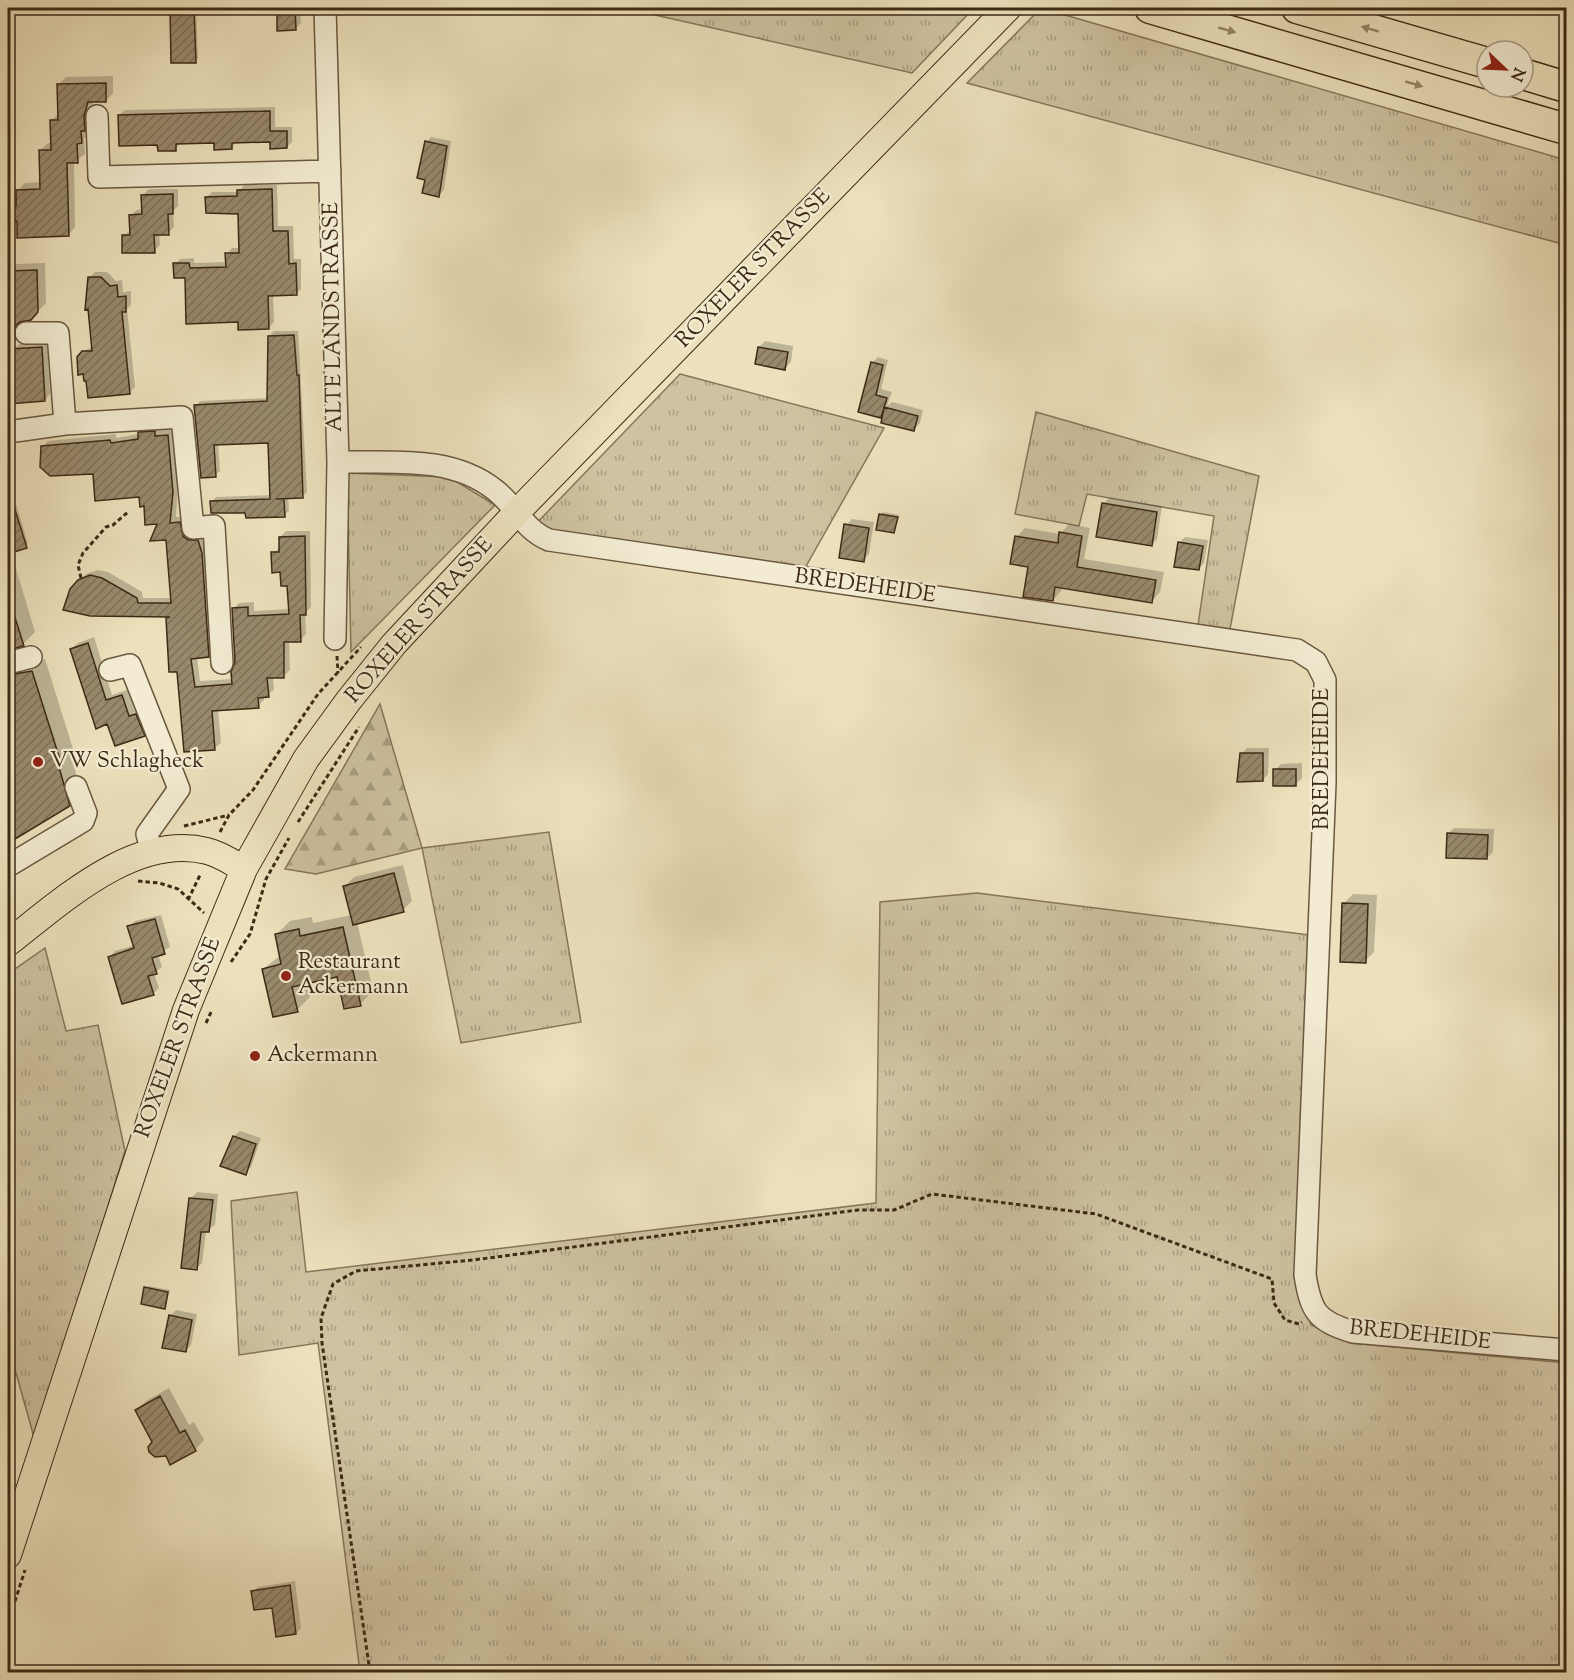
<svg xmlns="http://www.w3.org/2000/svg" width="1574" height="1680" font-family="'Sorts Mill Goudy',serif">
<defs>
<pattern id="grass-tufts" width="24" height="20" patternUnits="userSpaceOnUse" patternTransform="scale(1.5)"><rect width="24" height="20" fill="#cec2a0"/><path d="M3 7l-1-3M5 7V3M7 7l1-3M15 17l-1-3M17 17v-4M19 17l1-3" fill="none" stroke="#a89e81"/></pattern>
<pattern id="forest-firs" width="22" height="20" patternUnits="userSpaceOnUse" patternTransform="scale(1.5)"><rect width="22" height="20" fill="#cec2a0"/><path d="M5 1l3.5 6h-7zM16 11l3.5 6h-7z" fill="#a89e81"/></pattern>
<pattern id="building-hatch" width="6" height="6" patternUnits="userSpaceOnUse" patternTransform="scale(1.5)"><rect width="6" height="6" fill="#98896c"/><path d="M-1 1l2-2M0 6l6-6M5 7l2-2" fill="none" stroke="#7d7058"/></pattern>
</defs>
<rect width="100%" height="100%" fill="#ece1bc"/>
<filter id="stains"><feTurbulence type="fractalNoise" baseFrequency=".00333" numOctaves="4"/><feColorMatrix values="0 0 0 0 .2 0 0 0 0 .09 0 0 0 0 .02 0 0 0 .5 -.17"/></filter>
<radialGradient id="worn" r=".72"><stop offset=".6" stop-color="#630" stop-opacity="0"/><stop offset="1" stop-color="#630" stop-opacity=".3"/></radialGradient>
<path fill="url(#grass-tufts)" stroke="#86765a" stroke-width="1.5" d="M624,8H974L912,73Z
M1041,8L1566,160V245L967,83Z
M680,374L884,428L805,568L530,530Z
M1036,412L1259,476L1230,629L1198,625L1214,516L1087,494L1079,526L1015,514Z
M347,473L449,477L495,505L351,652Z
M549,832L581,1022L461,1043L422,848Z
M977,893L1309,935L1298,1287L1311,1325L1351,1343L1566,1363V1672H360L318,1343L239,1355L231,1201L297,1192L306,1272L876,1203L880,902Z
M45,948L66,1031L98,1025L125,1151L35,1441L8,1344V974Z"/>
<path fill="url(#forest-firs)" stroke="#86765a" stroke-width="1.5" d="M380,704L422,848L316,874L285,869Z"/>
<path fill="#0003" d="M171,8H196L198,58L195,61L173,62Z
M278,8H300L301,23L295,29H279Z
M113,76V93L106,101H93L92,122L89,134L84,139L85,154L74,162L75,227L68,235L18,220H8V205L13,200L18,199V190L25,183L41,182L40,151L48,143H52V120L60,112L59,84L66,77Z
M275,107V127H292V142L287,147L271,141L236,142L231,148L215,142L180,143L175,149L159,143L119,115L125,110Z
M431,137L451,141L444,190L439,195L427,179L426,142Z
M244,185H277L278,226H293L294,259H301V289L296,294H273L274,322L269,327L239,320L175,264L180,259L194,258V263L227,262V254L232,248H240L239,213L207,197L212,192H239Z
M149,189H178V206L173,211L174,227L168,233H159L160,245L154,251L123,236L131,230V215L137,210L143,209V195Z
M45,263L46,303L30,319L23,320L22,328L12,338L11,323H8V271L15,264Z
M95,272H107L116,281L122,280L123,292L131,291V305L127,309L135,387L129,393L83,352L93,346L90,278Z
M274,331H298L307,492L302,497H288L289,511L284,515L211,502L216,497L272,495L270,441L218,443L220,471L215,475L196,405L200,401L268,398L269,336Z
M765,341L793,346L791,362L785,368L759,347Z
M47,342L50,394L45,400L8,402V358L13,350L19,344Z
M878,357L888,360L881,389L892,392L887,406L892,402L923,410L920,423L914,429L885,412L880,416L859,411L872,363Z
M160,426V430L174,429L178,485L176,517H185L203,535L207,547L214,650L208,656L197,657L200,681L233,679L236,663L233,609L239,603L254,602V611L290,609L289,584L273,553L281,547L280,537L286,531H310L311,607L305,613L306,634L300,640L289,641L290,670L284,676L273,677L274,690L264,696V700L258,706L218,709L221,743L215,748L179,670L167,619L171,616L71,590L86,574L97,570L108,572L142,592L143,598H172L168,538L159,523L140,496L42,447L48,441L116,434V438L139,434L145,427Z
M14,497L28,544L11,551L8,539V499Z
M1109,498L1162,506L1157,539L1151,545L1103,504Z
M883,512L899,515L894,531L880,515Z
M852,519L874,522L869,554L863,560L846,525Z
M1069,524L1090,528L1084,559L1164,572L1160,592L1152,601L1062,586L1061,591L1053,600L1030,566L1016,537L1025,528L1060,534Z
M1185,537L1208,540L1204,563L1198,569L1179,543Z
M14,562L35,632L23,644L9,649L8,654L18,664L45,659L74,752L71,755L81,792L69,805L16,837L8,810V564Z
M94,637L112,695L129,689L135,711L142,709L150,729L144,735L108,722L71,649L78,643Z
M1247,748H1269L1268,774L1263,780L1241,754Z
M1302,763V778L1296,784L1275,770L1281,764Z
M1454,828L1494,829L1493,852L1487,858L1448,834Z
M403,865L412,901L403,910L357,922L373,991L360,1004L338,975L307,982L310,997L297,1010L263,969L281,955L276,935L290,921L312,917L313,923L352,915L345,886L354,877Z
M1353,894L1377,895L1374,952L1365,961L1344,903Z
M161,915L170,947L158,954L162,967L154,973L159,988L153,994L110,957L115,951L135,945L129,927L135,921Z
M240,1131L261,1138L251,1167L245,1173L230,1149L234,1136Z
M197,1192L218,1194L215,1225L206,1231L202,1263L196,1269L191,1198Z
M148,1286L170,1290L165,1308L145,1288Z
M176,1310L197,1314L191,1345L185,1351L170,1316Z
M169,1388L189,1425L194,1422L204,1440L195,1450L166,1455L154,1443L137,1410L146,1401Z
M295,1581L301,1628L296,1633L273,1606L253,1592L258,1587Z"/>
<path fill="url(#building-hatch)" stroke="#3d2a15" stroke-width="1.5" d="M277,8H295L296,30L277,31Z
M194,9L196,63H171L170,10Z
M106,83V102H88L84,116L85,131H81L82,143L77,144L78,163H67L69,236L17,238V221H8V206H16V190L40,189L39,150H51L50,120H58L57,84Z
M270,111V131H287V148L270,149V142L232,143V149L214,150V143L176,144V151H158L157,145L119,146L118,115Z
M425,141L447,146L439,197L422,193L425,180L417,178Z
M272,189L273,231H288L289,264L296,263L297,295L268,296L269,329L238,330V322L186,324L185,278H174L173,263H189L190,268L226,267L225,253H239L238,214L206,213L205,197L237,196V190Z
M173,194V214H168L169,235H154L155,253H122V235H130L129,215L142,214L141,195Z
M37,270L38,312L31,320L20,322L15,326L14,338L11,341L10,325H8V271Z
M88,277H101L110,286L117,285L118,297L126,296V312H122L130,394L88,398L86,381H84L83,374L78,375L77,357L82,351H92L88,309L85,310Z
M294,335L297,375H299L303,498L276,499H284L285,517L246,518L245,513H211L210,501L270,499L268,443L214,445L216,477L201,478L194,405L267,401L268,336Z
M42,347L45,401L8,404V357H12L11,349Z
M758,347L788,352L785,370L755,364Z
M871,362L883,365L876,395L887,398L881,418L858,412Z
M884,407L918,416L914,431L881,423Z
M155,431V436L168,435L173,492L170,523L180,522L183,536L188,540H198L202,553L209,657L191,659L195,687L232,684L231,672L235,662L232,608L248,607V616L289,614L287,586H281L280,572L272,573L271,552H279V537L305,536L306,615H300L301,642H284V678H267L269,697L258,698L259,708L212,711L215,750L184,752L177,672H169L166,618L170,617L90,616L63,610L70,589L78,580L90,575L102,578L137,598L138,603H171L166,540L150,541L157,524L145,525L144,506L140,507L139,497L95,501L93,474L50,476L40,467L41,446L110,440L111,443L138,439V432Z
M8,497H11L27,548L8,554Z
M1102,503L1157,512L1152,546L1096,537Z
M879,514L898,517L894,533L876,530Z
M844,524L869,528L864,562L839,558Z
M1059,532L1082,536L1077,567L1156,580L1152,603L1055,587L1053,601L1023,597L1028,567L1010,564L1015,536L1058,543Z
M1178,542L1203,546L1199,570L1174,567Z
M8,605H11L24,646L8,650Z
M88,643L106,700L122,695L129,716L136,714L145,736L115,746L107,724L96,729L70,649Z
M32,671L62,766L59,767L70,806L15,839L8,816V675Z
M1240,753H1263V781L1237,782Z
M1273,769H1296V786H1273Z
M1447,833L1488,835L1487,859L1446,858Z
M394,873L404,912L353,925L343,886Z
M1342,903L1368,904L1366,963L1340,962Z
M155,919L165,954L152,958L157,974L148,976L154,995L122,1004L108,957L134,948L127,926Z
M343,927L361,1006L344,1009L337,977L292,987L298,1012L273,1017L262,969L281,964L275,934L299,929L300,936Z
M233,1136L256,1144L246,1175L220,1166Z
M189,1198L213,1200L209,1232H201L197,1270L181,1268Z
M144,1287L168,1292L165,1309L141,1304Z
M169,1315L192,1320L186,1352L162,1348Z
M160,1396L180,1433L185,1430L196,1451L170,1465L166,1456L155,1457L149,1452L148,1447L152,1442L135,1410Z
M290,1585L296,1634L276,1637L272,1608L254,1610L251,1591Z"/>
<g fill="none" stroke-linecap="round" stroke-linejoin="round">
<defs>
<path id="minor" d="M325,8L338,462L335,639
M97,116L99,177L330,171
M26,333H58L65,424
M8,432L65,424L182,417L193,528L214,526L222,663
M338,462C391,463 451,455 495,490C516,506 524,530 549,540L1297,650L1316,662L1325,680V783L1305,1275C1311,1312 1317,1321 1353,1332L1566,1350
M8,663L31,657
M110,670L130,665L179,789L147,834L152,853
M8,866L83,821L86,813L76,787"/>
<path id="major" d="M8,943C61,902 134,833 207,851C220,854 233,863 244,869
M8,1555L186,1010L244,869L306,759L349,700L394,644L516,513L1008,8"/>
<path id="highway" d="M1150,8L1566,129
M1297,8L1487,63
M1523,74L1566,87"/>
</defs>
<use href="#minor" stroke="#69583f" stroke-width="24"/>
<use href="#major" stroke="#3d2a15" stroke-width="28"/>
<use href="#highway" stroke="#3d2a15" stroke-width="33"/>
<path stroke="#3d2a15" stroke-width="3" stroke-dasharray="4.5 3" stroke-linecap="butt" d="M81,578L78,565L83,553L106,527L113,525L128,512
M337,656L338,673
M298,822L359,727
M184,826L229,815
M220,832L229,815L253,790L318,694L361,647
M138,881L159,883L178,889L204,913
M188,900L201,873
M231,962L250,934L266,879L289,838
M206,1023L212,1010
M8,1623L25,1570
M370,1672L322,1343L321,1318L333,1284L356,1271L473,1260L858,1210H894L932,1194L1096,1214L1272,1279L1274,1303L1285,1320L1299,1324L1302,1322"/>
<use href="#minor" stroke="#f3ecd3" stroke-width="21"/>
<use href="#major" stroke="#ece1bc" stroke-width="26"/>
<use href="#highway" stroke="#ece1bc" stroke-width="30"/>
</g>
<defs><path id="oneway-solid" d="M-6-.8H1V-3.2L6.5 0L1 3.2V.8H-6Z" transform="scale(1.5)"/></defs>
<g fill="#948668">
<use href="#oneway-solid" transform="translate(1370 29) rotate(-164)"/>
<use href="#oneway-solid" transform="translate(1227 30) rotate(16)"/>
<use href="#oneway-solid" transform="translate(1414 84) rotate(16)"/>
</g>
<g fill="#8f2418" stroke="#f3ecd3" stroke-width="2">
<circle cx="38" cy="762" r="6"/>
<circle cx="286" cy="976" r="6"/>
<circle cx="255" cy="1056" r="6"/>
</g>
<g text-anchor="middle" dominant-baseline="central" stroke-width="4.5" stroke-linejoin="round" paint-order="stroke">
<g font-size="22" fill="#3d2a15" stroke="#f3ecd3">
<text transform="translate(754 269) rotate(-46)">ROXELER STRASSE</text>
<text transform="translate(334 317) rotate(-91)">ALTE LANDSTRASSE</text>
<text transform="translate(865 587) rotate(8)">BREDEHEIDE</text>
<text transform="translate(420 621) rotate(-49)">ROXELER STRASSE</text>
<text transform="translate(1323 759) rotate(-90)">BREDEHEIDE</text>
<text transform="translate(179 1038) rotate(-70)">ROXELER STRASSE</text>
<text transform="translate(1420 1336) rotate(6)">BREDEHEIDE</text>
</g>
<g font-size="22" fill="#3d2a15" stroke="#f3ecd3" text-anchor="start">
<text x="50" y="762">VW Schlagheck</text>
<text x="298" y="963">Restaurant<tspan x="298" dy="25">Ackermann</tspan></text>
<text x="267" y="1056">Ackermann</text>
</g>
</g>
<rect width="1574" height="1680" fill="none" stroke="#ece1bc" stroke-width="30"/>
<rect x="9" y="9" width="1556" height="1662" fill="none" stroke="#3d2a15" stroke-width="3"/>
<rect x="15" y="15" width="1544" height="1650" fill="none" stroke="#3d2a15" stroke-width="1.5"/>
<g transform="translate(1505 69) rotate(113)"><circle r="28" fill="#f3ecd3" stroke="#aa9e87" stroke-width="1.5"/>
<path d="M0-4.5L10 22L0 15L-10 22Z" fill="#8f2418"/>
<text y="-9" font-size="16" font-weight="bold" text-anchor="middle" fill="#3d2a15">N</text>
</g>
<rect width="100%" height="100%" filter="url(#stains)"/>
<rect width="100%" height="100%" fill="url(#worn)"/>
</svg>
